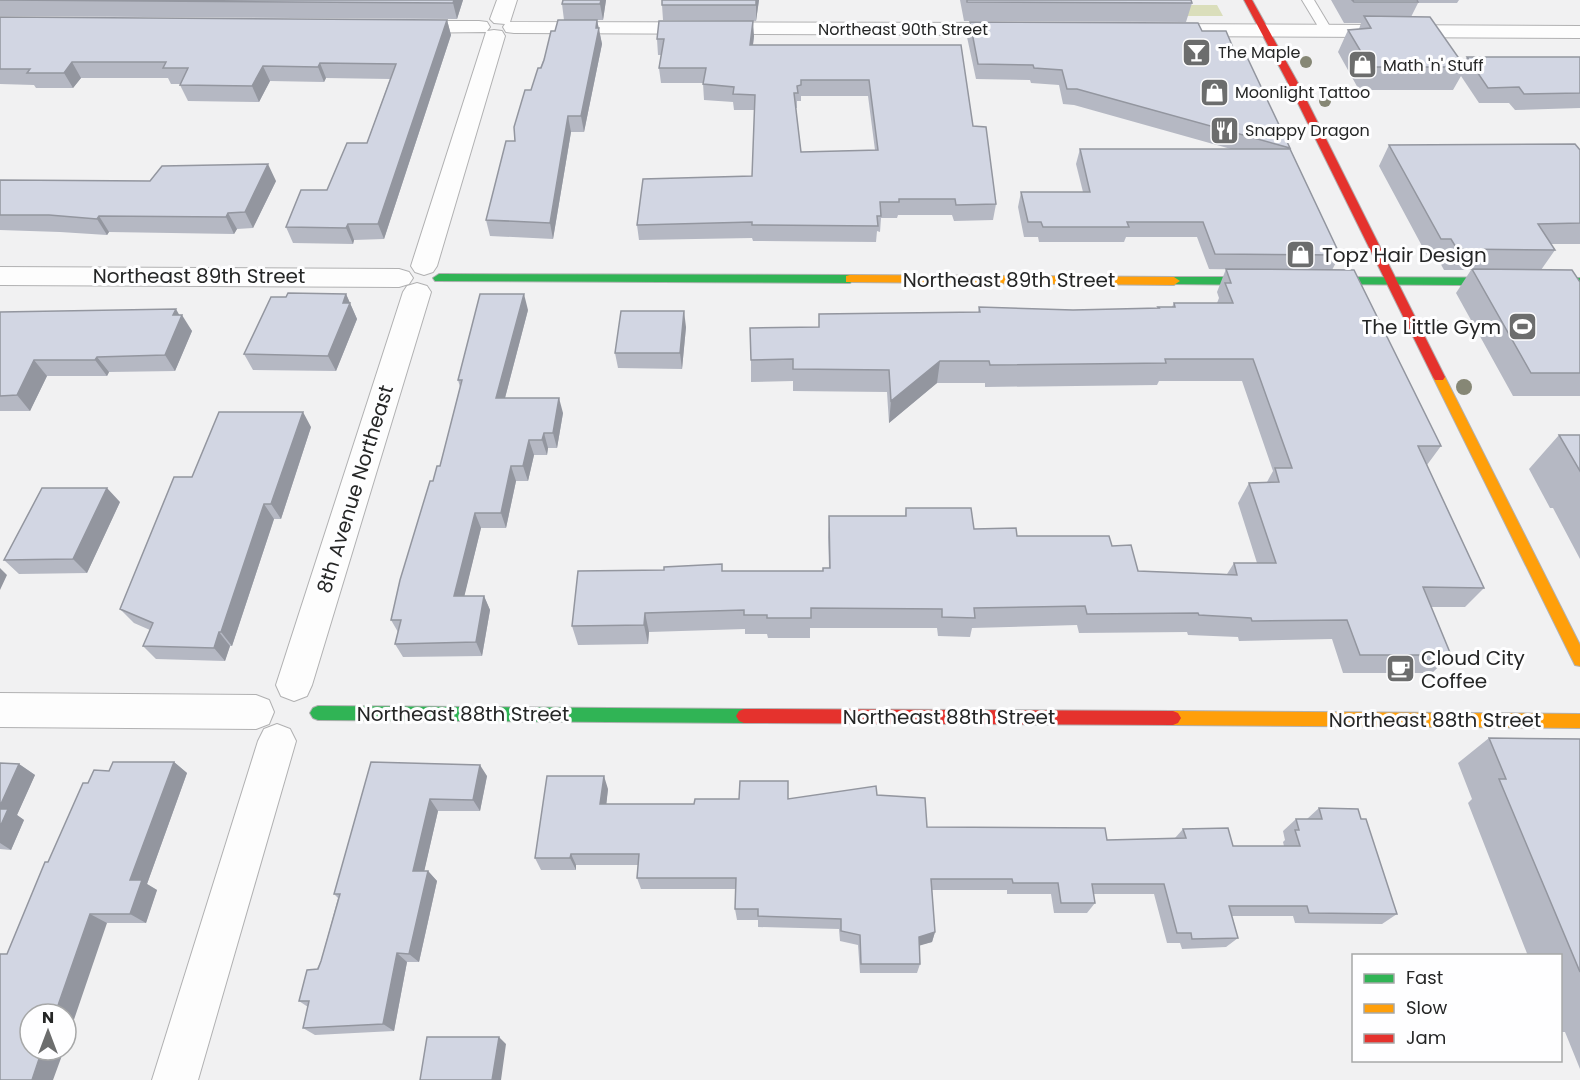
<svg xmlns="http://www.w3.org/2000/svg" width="1580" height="1080" font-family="Poppins,sans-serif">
<rect width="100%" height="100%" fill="#f1f1f2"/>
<path fill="#dadebb" d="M1146,5H1217L1223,16H1150Z"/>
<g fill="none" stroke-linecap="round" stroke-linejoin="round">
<defs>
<path id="lane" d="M1302,0H1314L1332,30L1330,33H1322Z"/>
<path id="street" d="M497,0H517L510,22L1014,23L1022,24L1025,29L1022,34L1014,35L514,33L506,32L503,27L505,24L494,23L490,19Z
M404,21H479L487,22L490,27L487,31L494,30L502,31L505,36L437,266L433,272L424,275L415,272L411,266L486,32L404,33L396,32L393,27L396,22Z
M1156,24L1580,26V38L1156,36L1148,35L1145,30L1148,25Z
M0,267L399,269L409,272L413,278L409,284L399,287L0,285Z
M417,283L427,286L431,292L312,685L307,696L294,701L281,696L276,685L403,292L407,286Z
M0,693L256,695L269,700L274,712L269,724L256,729L0,727Z
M277,724L290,729L296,741L198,1080H152L258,741L264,729Z"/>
<path id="fast" d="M439,274L850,275L856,279L850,283L435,281L433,278Z
M1174,277H1265L1271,281L1265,285L1170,284V278Z
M1316,277L1580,278V286L1312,284V278Z
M318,706L744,709L749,711L752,716L749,721L744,723L318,720L313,718L310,713L313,708Z"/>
<path id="slow" d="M850,275L1174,277L1180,281L1174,285L846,282V276Z
M1439,373L1445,377L1580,645V666L1575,665L1433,377Z
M1173,711L1580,714V728L1173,725L1168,723L1165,718L1168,713Z"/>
<path id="jam" d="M1244,0H1252L1298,83L1445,377L1443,380H1435L1433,377L1288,83Z
M744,709L1173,711L1178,713L1181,718L1178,723L1173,725L744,723L739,721L736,716L739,711Z"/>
</defs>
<use href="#lane" stroke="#b1b1b2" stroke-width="2"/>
<use href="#street" stroke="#b1b1b2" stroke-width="2"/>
<use href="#fast" stroke="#b1b1b2" stroke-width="2"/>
<use href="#slow" stroke="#b1b1b2" stroke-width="2"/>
<use href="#jam" stroke="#b1b1b2" stroke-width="2"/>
<use href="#lane" fill="#fdfdfd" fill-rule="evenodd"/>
<use href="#street" fill="#fdfdfd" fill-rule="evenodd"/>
<use href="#fast" fill="#30b455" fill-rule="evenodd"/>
<use href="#slow" fill="#ff9f0a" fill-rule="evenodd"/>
<use href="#jam" fill="#e5322d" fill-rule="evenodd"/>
</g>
<g fill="#868775">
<circle cx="1306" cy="62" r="6"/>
<circle cx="1325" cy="101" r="6"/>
<circle cx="1432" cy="326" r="8"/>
<circle cx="1464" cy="387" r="8"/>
</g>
<path fill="#b5b8c3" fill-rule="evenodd" d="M0,0H463L457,19L0,16Z
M563,0H606L603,20H597L602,44L584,132H571L553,239L490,236L486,220L515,141L531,90L555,31L564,20L562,4Z
M662,0H759L756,21L663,20L662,5Z
M960,0H1191L1192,3L1186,22L964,21Z
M1331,0H1459L1457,3H1418L1411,17L1463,64L1467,57H1580V108L1515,110L1509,103H1479L1461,76L1453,90H1359L1338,52L1348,30L1359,29L1361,23H1344Z
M0,17L447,20L451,35L384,239L354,240L353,244L293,243L286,227L327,190L367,143L390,79L326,78L324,82L270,81L259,102L188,101L180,85L181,84H171L168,78H81L73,88H36L34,85L0,84Z
M970,22L1202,31L1237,57H1247L1340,255L1332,270L1209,269L1197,237H1126L1124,242H1039L1038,237H1024L1018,207L1021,192H1083L1076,164L1080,149H1231L1074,105L1063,104L1059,85L1031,83L1030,80L976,79L967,37Z
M754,36L753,45H961L973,126L996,204L993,220L954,221L952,215H898L897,218H881L880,232L877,231L876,242L753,241L752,238L639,240L637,225L752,176L755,110H734L733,102L704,100L703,83H661L659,68L661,55H658L657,39ZM801,96H868L875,150L801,152L796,108H797V101H801Z
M1389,145L1580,150V244H1551L1555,250L1541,270L1580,282V396H1513L1456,293L1471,270H1444L1438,259H1429L1379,166Z
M0,180L150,181H276L253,228L237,229L234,234L109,232L107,235L60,232L0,230Z
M1226,269L1441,446L1427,465L1484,588L1465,607H1431L1451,655L1432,673H1343L1332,639L1239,641L1238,637L1188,635L1187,632L1079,633L1077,625L972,628L970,637L938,636L937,628H810V638H768L767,634H745V629L649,632L648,644L578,645L572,626L723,571H823L829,568L828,537L829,516H905L906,508L974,529L1017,536L1112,546L1138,571L1227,574L1234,563H1257L1238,503L1249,483L1267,482L1273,471L1242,381H1159L1157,385L985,387V383H937L889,423L887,392L793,391V381L751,382V360L819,327V314L978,312L979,307L1073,310L1158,309V307H1172L1174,303H1217L1219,298L1217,292Z
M346,294L357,319L336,371L253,370L244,354L286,297Z
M528,310L505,398L563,413L557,448H548L547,455H534L528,481H516L506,528H481L464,596H484L490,610L482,656L403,657L395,644L398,632L391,620L433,481L440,466L460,387L458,380Z
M0,312L179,315L192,331L175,371L109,372L107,376H47L30,411H0Z
M686,327L682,369L618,368L615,353Z
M311,427L281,519H274L232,646H230L225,661L156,659L143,646L150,630L134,623L120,609L192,477Z
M1559,435H1580V559L1553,508H1550L1529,469Z
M120,502L87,573L19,574L4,560Z
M1489,738L1580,739V1069L1565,1032H1560V956H1528L1468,803L1472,799L1458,763Z
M174,762L187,773L147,884L157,890L146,923H107L7,954L88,783L109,771Z
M371,762L487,776L480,811H438L424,871H428L437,881L419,962H407L394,1031L315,1035L303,1028L308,1007L299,1001L321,961L338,898L334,894Z
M0,763L19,764L35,775L17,815L24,820L11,850L0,849Z
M608,789L606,804H694L877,795L927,827L1107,840L1175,838L1183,829L1233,846H1284L1283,842L1285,840L1283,831L1296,819H1307L1319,808L1397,914L1382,924L1295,923L1293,916H1232L1238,938L1226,947L1182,949L1180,943H1167L1154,894H1093L1095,903L1087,913H1054L1051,894H1007V890H932L935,932L932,942L919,945L920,964L917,973H860L858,945L840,941L839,929L758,927V920H737L735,909L736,889H641L637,878L638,865H576V870H541L535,858Z"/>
<path fill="#93969f" d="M454,0H463L457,19L453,3Z
M601,0H606L603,20L600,4Z
M756,0H759L756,21Z
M447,20L451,35L384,239L378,224Z
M597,20L602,44L584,132L581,116Z
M753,21L754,36L751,60L750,45Z
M72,62L81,78L73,88L64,73Z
M320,63L326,78L324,82L318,67Z
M263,66L270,81L259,102L252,86Z
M568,116L571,132L553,239L550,223Z
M268,164L276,181L253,228L245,212Z
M228,213L237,229L234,234L226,217Z
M99,216L109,232L107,235L97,219Z
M348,224L354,240L353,244L346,228Z
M346,294L357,319L336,371L328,356L343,303Z
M524,294L528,310L501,413L496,398Z
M176,309L181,318L182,315L192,331L175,371L165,355L173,315Z
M684,311L686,327L682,369L680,353Z
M97,357L109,372L107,376L95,360Z
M34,360L47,376L30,411L17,395Z
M940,361L937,383L889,423L891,401Z
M559,398L563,413L557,448L553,433Z
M303,412L311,427L281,519L271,504Z
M544,433L548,448L547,455L542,440Z
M529,440L534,455L528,481L523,466Z
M511,466L516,481L506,528L501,513Z
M107,488L120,502L87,573L73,559Z
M264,504L274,519L232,646L221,632Z
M475,513L481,528L461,610L454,596Z
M0,568L7,575L0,590Z
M484,596L490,610L482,656L476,642Z
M645,613L649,632L648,644L644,625Z
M219,632L230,646L225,661L214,648Z
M174,762L187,773L147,884L157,890L146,923L130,914V880Z
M19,764L35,775L17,815L24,820L11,850L0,843V806Z
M480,765L487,776L480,811L473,800Z
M604,776L608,789L605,817L600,804Z
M430,799L438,811L422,881L413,871Z
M571,854L576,865V870L570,858Z
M428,871L437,881L419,962L409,954Z
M90,914L107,923L66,1043V1014H55Z
M935,932L932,942L915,947L919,937Z
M397,953L407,962L394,1031L383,1024Z
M499,1037L506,1044L501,1080H492Z
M42,1050H64L53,1080H32Z"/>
<path fill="#d2d6e3" stroke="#93969f" stroke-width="1.5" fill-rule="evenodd" d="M0,0H454L453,3Z
M563,0H601L600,4H562Z
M662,0H756V5H662Z
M967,0H1191L1192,3L967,2Z
M1352,0H1417L1418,2H1354Z
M1364,16L1430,17L1465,67H1370L1348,30L1371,28Z
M0,17L447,20L378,224H348L346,228L286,227L301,190H327L347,143H367L396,64L320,63L318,67L263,66L252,86L180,85L188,68H163L166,62H72L64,73H27L30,69H0Z
M558,20H597L596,28H599L581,116H568L550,223L486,220L506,141H515L514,127L525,90H531L538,68H541L544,60L551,31H555Z
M659,21H753L750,45H961L973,126L986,127L996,204L956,205L955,199H899V202H880L881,216H877L878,226L752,225V222L637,225L643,179L752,176L755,95L733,94L734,87L703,84L706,68H659L664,39H657ZM801,80H869L878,150L801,152L794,93H798L797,86L801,85Z
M970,22L1198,23L1202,31H1226L1237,57H1247L1290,148L1077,89H1067L1062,70L1034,68L1033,65L978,64Z
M1467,57H1580V93L1524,94L1519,87L1488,88Z
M1575,144L1580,150V223L1538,224L1555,250L1457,249L1451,239H1441L1389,145Z
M1080,149H1290L1340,255L1215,254L1203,222H1127L1129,227H1043L1041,222H1028L1021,192H1090Z
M268,164L245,212L228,213L226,217L99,216L97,219L49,215H0V180L150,181L162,166Z
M1226,269L1354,270L1441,446H1418L1484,588L1423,587L1451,655H1360L1347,620L1252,621L1251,618L1199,615L1198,613L1087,614L1085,606L974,608L975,618L942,617V609L811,608V618H767V615H744V610L645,613L644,625L572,626L578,571L664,570V567L722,564V571H823V568H830L829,516H906V508H971L974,529L1016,528L1017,536H1109L1112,546L1131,545L1138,571L1237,575L1234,563H1276L1249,483L1279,482L1275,468H1292L1253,359H1165L1166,363L990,365L989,361H940L891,401L889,370L793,369V359L751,360L750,328L819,327V314L980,312L979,307L1073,310L1159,308L1158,307H1175L1174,303H1233L1225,283H1231Z
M1472,269L1572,270L1580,282V373H1531Z
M288,293L346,294L343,303H350L328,356L244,354L271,297H286Z
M480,294H524L496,398H559L553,433H544L542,440H529L523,466H511L501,513H475L454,596H484L476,642L395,644L401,620H391L400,580L430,481H433L437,466H440L462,380H458Z
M176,309L173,315H182L165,355L97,357L95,360H34L17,395L0,396V312Z
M621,311H684L680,353H615Z
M219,412H303L271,504H264L221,632H219L214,648L143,646L153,623L120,609L174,477H192Z
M1559,435H1580V471Z
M42,488H107L73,559L4,560Z
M1489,738L1580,739V972L1499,779H1506Z
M113,762H174L130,880H142L130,914H90L55,1014H30V1050H42L32,1080H0V954H7L45,862H48L83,783H88L94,770L109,771Z
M371,762L480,765L473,800L430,799L413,871H428L409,954L397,953L383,1024L303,1028L309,1001H299L307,970L318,969L321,961L340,894H334Z
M0,763L19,764L0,806Z
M547,776H604L600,804H694L695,799H739L740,781H788V799L876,786L877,795L925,798L927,827L1105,828L1107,840L1186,838L1183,829L1228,828L1233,846H1300L1295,830H1299L1296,819H1322L1319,808L1358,809L1361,819H1366L1397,914L1309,913L1307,906H1229L1238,938L1192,939L1191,933H1177L1164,884H1092L1095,903H1061L1058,883H1013L1012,879H931L935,932L919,937L920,964H861L860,935L841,931V919L758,916V909H735L736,878H637L639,854H571L570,858H535Z
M0,809H8L0,827Z
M427,1037H499L492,1080H420Z"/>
<defs>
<symbol id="bar-square" viewBox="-11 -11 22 22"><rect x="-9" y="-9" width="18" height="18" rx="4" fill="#6c6d6d" stroke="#fefeff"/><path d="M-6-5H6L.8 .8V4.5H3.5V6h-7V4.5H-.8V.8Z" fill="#fff"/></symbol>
<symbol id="shop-square" viewBox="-11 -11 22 22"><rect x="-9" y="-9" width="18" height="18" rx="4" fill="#6c6d6d" stroke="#fefeff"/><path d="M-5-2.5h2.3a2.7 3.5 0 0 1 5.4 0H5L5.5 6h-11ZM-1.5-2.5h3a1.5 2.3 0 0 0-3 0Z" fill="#fff"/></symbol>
<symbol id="restaurant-square" viewBox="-11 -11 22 22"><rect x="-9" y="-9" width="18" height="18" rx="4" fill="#6c6d6d" stroke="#fefeff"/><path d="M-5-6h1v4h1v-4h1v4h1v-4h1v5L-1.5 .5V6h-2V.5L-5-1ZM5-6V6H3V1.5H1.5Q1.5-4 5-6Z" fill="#fff"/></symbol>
<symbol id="stadium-square" viewBox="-11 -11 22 22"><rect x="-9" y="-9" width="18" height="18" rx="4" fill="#6c6d6d" stroke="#fefeff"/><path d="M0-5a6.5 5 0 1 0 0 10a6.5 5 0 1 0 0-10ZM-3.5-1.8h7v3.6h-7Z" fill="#fff"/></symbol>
<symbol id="cafe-square" viewBox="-11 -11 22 22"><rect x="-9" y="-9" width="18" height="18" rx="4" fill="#6c6d6d" stroke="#fefeff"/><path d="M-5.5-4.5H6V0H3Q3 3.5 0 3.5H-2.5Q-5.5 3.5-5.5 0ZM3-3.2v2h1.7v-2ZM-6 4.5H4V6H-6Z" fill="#fff"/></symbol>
</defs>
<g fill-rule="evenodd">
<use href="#bar-square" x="1180" y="36" width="33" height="33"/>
<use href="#shop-square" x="1346" y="48" width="33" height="33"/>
<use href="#shop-square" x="1198" y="76" width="33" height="33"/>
<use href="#restaurant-square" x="1208" y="114" width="33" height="33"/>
<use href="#shop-square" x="1284" y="238" width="33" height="33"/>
<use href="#stadium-square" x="1506" y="310" width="33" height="33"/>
<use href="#cafe-square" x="1384" y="652" width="33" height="33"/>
</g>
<g text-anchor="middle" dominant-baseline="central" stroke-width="6" stroke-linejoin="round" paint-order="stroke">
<g font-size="16" fill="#252626" stroke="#fefeff">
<text x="903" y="29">Northeast 90th Street</text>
</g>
<g font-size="16" fill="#252626" stroke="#fefeff" text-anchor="start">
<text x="1218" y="52">The Maple</text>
<text x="1383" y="65">Math 'n' Stuff</text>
<text x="1235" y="92">Moonlight Tattoo</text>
<text x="1245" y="130">Snappy Dragon</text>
</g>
<g font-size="20" fill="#252626" stroke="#fefeff" text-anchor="start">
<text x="1322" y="255">Topz Hair Design</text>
<text x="1501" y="327" text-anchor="end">The Little Gym</text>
<text x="1421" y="658">Cloud City<tspan x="1421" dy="23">Coffee</tspan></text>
</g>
<g font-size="20" fill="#252626" stroke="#fefeff">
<text x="199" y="276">Northeast 89th Street</text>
<text x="1009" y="280">Northeast 89th Street</text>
<text transform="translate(355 489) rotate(-73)">8th Avenue Northeast</text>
<text x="463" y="714">Northeast 88th Street</text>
<text x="949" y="717">Northeast 88th Street</text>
<text x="1435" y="720">Northeast 88th Street</text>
</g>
</g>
<rect x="1352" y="954" width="210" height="108" fill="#fefeff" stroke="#a7a8a8" stroke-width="1.5"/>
<rect x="1364" y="974" width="30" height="9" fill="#30b455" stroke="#a7a8a8" stroke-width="1.5"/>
<text x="1406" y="984" font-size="18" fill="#252626">Fast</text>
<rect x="1364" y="1004" width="30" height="9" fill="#ff9f0a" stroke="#a7a8a8" stroke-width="1.5"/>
<text x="1406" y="1014" font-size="18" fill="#252626">Slow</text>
<rect x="1364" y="1034" width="30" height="9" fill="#e5322d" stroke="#a7a8a8" stroke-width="1.5"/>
<text x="1406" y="1044" font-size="18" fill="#252626">Jam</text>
<g transform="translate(48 1032)"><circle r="28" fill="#fefeff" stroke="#a7a8a8" stroke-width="1.5"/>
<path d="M0-4.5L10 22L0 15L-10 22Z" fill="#6c6d6d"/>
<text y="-9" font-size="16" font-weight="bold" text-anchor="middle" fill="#252626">N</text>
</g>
</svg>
